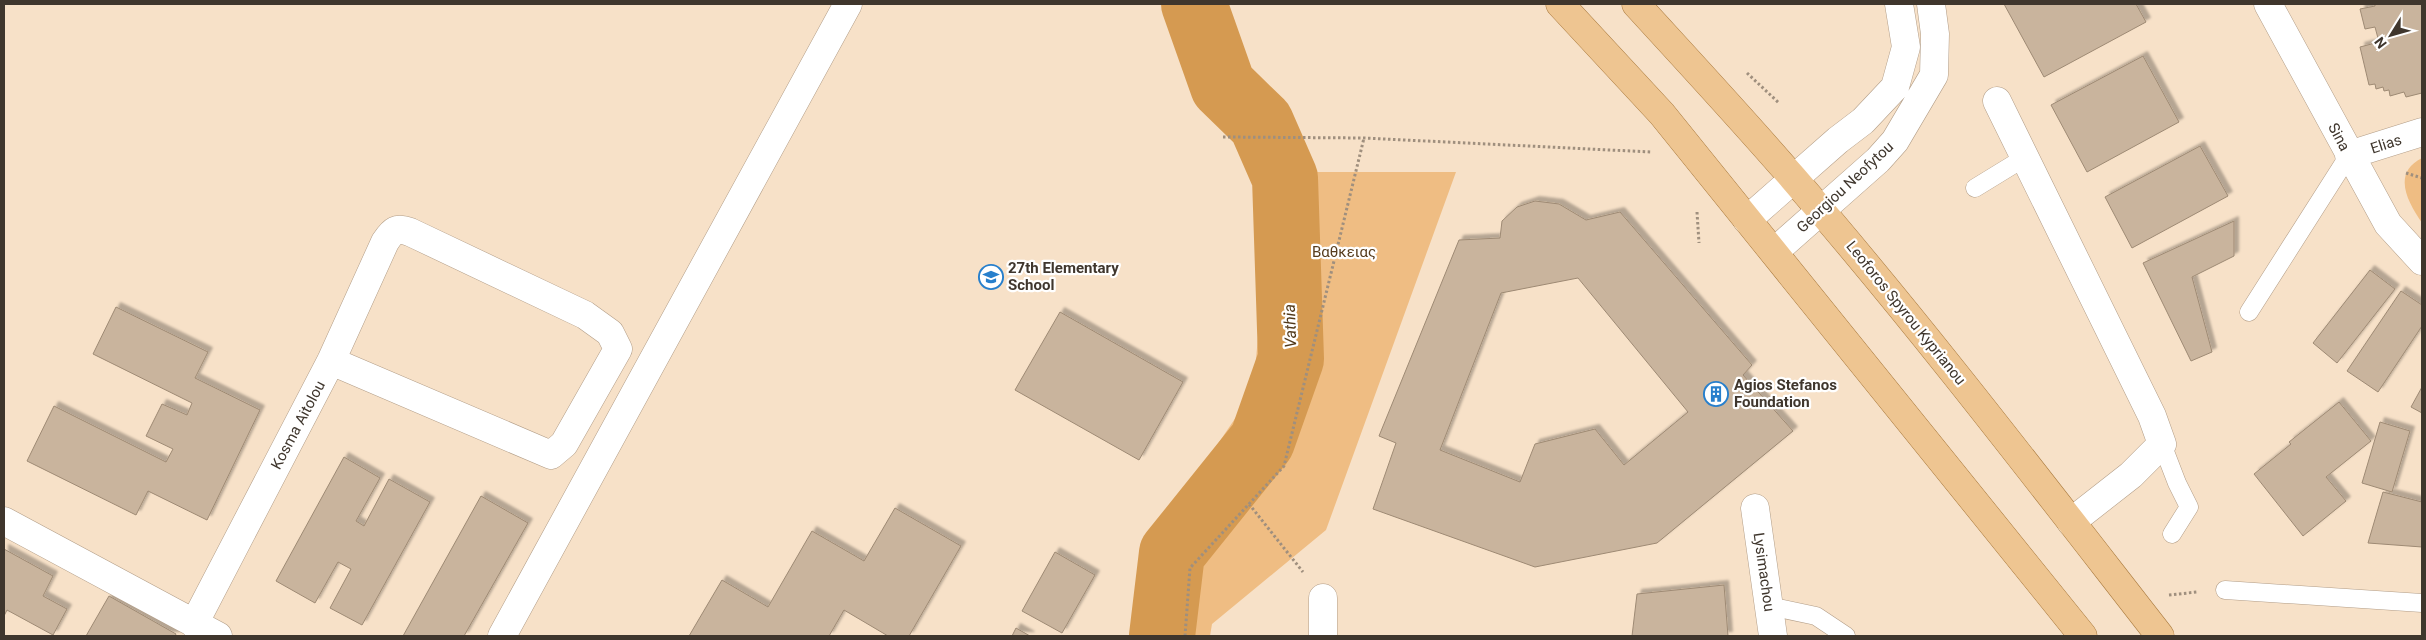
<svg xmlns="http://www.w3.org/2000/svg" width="2426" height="640" font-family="Roboto,sans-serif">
<defs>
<filter id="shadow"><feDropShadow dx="4.5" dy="-4.5" stdDeviation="1" flood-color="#0004"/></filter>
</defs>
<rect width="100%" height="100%" fill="#f7e1c8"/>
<path fill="#efbd83" d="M2422,158V223C2407,201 2392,173 2422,158Z
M1273,172H1456L1326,530L1212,624L1210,636H1139L1144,553L1253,392Z"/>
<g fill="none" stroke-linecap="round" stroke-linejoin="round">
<path stroke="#d59a51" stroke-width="66" d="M1162,636L1172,553L1262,441L1291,359L1285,178L1261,123L1223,86L1194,4"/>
</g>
<path fill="#c9b49d" stroke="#9e8a74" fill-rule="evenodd" filter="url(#shadow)" d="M2004,4H2136L2146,22L2044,77Z
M2375,4H2422V93L2406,97L2404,92L2390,96L2389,90L2384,91L2383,87L2376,89L2375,84L2369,85L2360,47L2379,42L2375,27L2365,29L2360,9L2375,6Z
M2143,56L2179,122L2087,172L2051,105Z
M2200,146L2228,196L2132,248L2105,197Z
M1535,201L1559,204L1586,220L1620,212L1752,365L1743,375L1793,431L1657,543L1535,567L1373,509L1396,443L1379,436L1459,240L1500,238L1502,221L1517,207ZM1578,278L1688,412L1624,465L1595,429L1535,444L1520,482L1440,450L1501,293Z
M2234,221V256L2192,277L2212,352L2191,361L2143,263Z
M2370,270L2395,289L2337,363L2313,343Z
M2401,291L2422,305V326L2378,392L2347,371Z
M116,307L208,352L195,378L260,410L207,520L148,491L136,515L27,461L54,406L166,462L173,449L146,436L162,404L187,415L192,403L93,354Z
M1060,312L1183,382L1139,460L1015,390Z
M2422,387V413L2411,407Z
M2339,402L2371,441L2326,477L2346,501L2303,536L2254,474L2291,444L2289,442Z
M2380,422L2410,431L2392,492L2362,483Z
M344,457L380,478L356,521L364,526L389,479L430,502L362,625L330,608L351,569L338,562L315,603L276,581Z
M2383,492L2422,502V547L2368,543Z
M481,496L528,523L464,636H403Z
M895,508L961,546L909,636H888L844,610L829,636H689L722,580L768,607L812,531L864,561Z
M4,549L53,576L43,596L67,609L53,635L7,610L4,616Z
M1055,552L1095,575L1062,633L1022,611Z
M1724,585L1728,636H1632L1637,594Z
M109,596L176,634L175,636H86Z
M1016,628L1030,636H1012Z"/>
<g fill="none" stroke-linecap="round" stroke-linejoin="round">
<defs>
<path id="service" d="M1975,188L2024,158
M2249,312L2349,155
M2162,444L2177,483L2189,507L2172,534
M2225,590L2422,603
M1769,606L1816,616L1846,636"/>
<path id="minor" d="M2268,4L2388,224L2422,261
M1997,101L2152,416L2162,444L2131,475L2071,522
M2349,155L2422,132
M1755,508L1773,636
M4,521L218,636
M194,624L331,361L385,242C393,230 396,227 410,232L585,315L610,333L618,349L564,444L551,455L331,361
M502,636L848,4
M1323,636V598"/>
<path id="tertiary" d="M1747,220L1838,140L1863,121L1895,87L1906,47L1899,4
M1774,252L1878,160L1895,141L1934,75L1935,34L1931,4"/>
<path id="primary" d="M1560,4L1662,114L2083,636
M1636,4C1689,62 1742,119 1793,178C1921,326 2040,482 2160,636"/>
</defs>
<use href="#service" stroke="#b29d87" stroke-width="19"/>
<use href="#minor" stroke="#b29d87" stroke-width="29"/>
<use href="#tertiary" stroke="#b29d87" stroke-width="29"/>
<use href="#primary" stroke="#a97a3e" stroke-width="29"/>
<path stroke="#9f8f7e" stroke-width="3" stroke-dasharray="2.5 2.5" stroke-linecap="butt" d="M1747,73L1779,103
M1223,137L1364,138L1651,152
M2406,173L2422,178
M1697,212L1699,243
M1249,504L1303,572
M2169,595L2197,592
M1185,636L1190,568L1284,466L1364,138"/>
<use href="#service" stroke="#fff" stroke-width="18"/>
<use href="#minor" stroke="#fff" stroke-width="28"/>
<use href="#tertiary" stroke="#fff" stroke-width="28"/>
<use href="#primary" stroke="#eec591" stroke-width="28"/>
</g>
<defs>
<symbol id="school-ring" viewBox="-11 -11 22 22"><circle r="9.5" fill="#fff" stroke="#277fcc" stroke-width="1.5"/><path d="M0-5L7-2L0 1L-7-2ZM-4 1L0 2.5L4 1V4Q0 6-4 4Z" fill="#277fcc"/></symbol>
<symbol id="building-ring" viewBox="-11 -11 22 22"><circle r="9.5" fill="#fff" stroke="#277fcc" stroke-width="1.5"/><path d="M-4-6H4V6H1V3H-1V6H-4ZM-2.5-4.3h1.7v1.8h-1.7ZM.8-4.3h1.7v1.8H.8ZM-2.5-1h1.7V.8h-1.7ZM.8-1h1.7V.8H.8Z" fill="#277fcc"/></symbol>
</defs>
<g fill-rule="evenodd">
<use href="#school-ring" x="977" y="263" width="28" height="28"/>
<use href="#building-ring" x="1702" y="380" width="28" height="28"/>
</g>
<g text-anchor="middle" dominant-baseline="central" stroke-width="4.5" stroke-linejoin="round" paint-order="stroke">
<g font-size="15" fill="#3f362d" stroke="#fff">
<text transform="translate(2339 137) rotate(62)">Sina</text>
<text transform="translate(2386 144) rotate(-18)">Elias</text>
<text transform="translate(1845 187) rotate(-43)">Georgiou Neofytou</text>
<text transform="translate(1906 313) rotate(51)">Leoforos Spyrou Kyprianou</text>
<text transform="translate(298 425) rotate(-62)">Kosma Aitolou</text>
<text transform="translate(1764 572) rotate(82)">Lysimachou</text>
</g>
<g font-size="15" fill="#573d1e" stroke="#fff">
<text x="1344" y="252">Βαθκειας</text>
</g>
<g font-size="15" font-weight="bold" fill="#3f362d" stroke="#fff" text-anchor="start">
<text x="1008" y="268">27th Elementary<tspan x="1008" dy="17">School</tspan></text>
<text x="1734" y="385">Agios Stefanos<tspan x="1734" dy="17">Foundation</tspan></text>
</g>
<g font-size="16" font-style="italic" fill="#513819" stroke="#fff">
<text transform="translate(1290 326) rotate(-92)">Vathia</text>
</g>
</g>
<rect width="2426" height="640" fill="none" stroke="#3f362d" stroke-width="10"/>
<g transform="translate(2391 35) rotate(233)" stroke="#ffffff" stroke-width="4" paint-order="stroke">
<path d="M0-4L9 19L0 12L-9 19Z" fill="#3f362d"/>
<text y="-8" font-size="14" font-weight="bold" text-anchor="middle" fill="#3f362d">N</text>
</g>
</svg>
